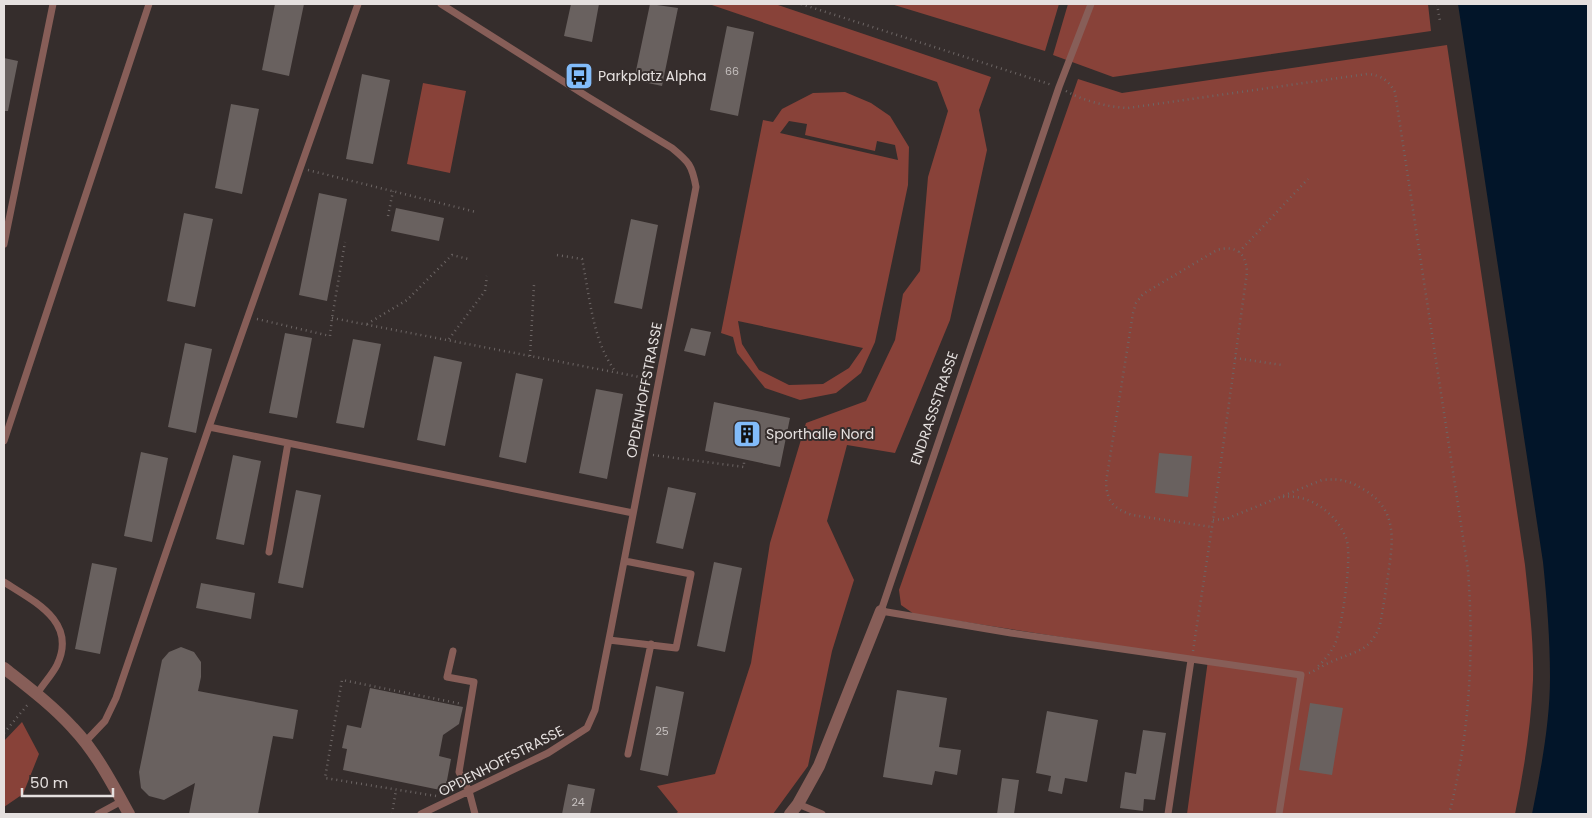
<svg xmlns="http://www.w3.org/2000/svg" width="1592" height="818" font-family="Poppins,sans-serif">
<rect width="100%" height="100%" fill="#352d2c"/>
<path fill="#884239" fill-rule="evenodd" d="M709,4H775L991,77L979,110L987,150L950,320L895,453L847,445L827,521L854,580L832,651L808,766L773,814H675L678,812L657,786L715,774L751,663L770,543L806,423L866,401L895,340L903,294L920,271L928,177L948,111L937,82Z
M891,4H1059L1045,51Z
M1068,4H1428L1431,31L1113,77L1053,55Z
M1447,45L1525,565C1529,603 1534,642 1533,680C1531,726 1524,770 1515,814H1187L1208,660L914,614L901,605L899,590L1078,79L1122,93Z
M423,83L466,91L450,173L407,164Z
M845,92L871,103L890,116L909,147L908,185L875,342L861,373L836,393L800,400L765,388L737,353L733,337L721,333L763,120L773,122L782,109L813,93ZM789,121L807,124L805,135L875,151L877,141L895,145L898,160L780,133ZM738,321L863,348L849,368L823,384L789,385L759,370L742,344Z
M22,722L39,754L23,794L4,807V741Z"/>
<path fill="#021529" d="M1458,4H1588V814H1532C1541,769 1550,723 1550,677C1550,639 1547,601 1543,562Z"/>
<path fill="#69615f" d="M275,4H304L289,76L262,70Z
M571,4H599L592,42L564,36Z
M650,4L678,8L662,86L634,80Z
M727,26L754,32L738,116L710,110Z
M4,58L18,61L8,111H4Z
M362,74L390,80L373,164L346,159Z
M231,104L259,109L242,194L215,188Z
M319,193L347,199L327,301L299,295Z
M396,208L444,218L439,241L391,231Z
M184,213L213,219L195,307L167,301Z
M631,219L658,225L642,309L614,303Z
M691,328L711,332L705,356L684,351Z
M285,333L312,338L297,418L269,413Z
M353,339L381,344L364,428L336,423Z
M185,343L212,349L196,433L168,427Z
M434,356L462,362L445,446L417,440Z
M516,373L543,379L526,463L499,457Z
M596,389L623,394L607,479L579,473Z
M714,402L790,418L780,467L705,451Z
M141,452L168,458L152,542L124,536Z
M1159,453L1192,456L1188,497L1155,493Z
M233,455L261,461L244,545L216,539Z
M668,487L696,493L683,549L656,543Z
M296,490L321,495L303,588L278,583Z
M714,562L742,568L725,652L697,646Z
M92,563L117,568L100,654L75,649Z
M201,583L255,593L251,619L196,608Z
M181,647L194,652L201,662V677L198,691L298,710L293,739L273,736L258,814H189L195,783L164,800L149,796L141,788L139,772L162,660L169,652Z
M656,686L684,692L668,776L640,770Z
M370,688L463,707L459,724L443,735L439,756L451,759L445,791L343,770L347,749L342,748L347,725L361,728Z
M897,690L947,698L939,747L961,750L957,775L935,771L932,785L883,777Z
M1310,703L1343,708L1332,775L1299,770Z
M1047,711L1098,720L1087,782L1065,778L1062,794L1048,791L1051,776L1036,773Z
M1143,730L1166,733L1155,800L1144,799L1143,811L1120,808L1125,772L1136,774Z
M1002,778L1019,780L1014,814H997Z
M568,784L595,789L590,814H562Z"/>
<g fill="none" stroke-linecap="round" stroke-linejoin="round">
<path stroke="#6d6665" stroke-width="2.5" stroke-dasharray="1 4" stroke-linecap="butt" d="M801,4L1052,85
M1437,4L1440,21
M1066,91C1084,101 1107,107 1128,108L1367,74C1381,75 1388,80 1395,92L1468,570C1474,652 1470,735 1449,814
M308,170L476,212
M388,216L393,191
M1239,252L1308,179
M557,255L582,259C590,297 592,339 615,371
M332,318L650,379
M257,319L330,336L332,318L345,242
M367,324L407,300L452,255L468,259
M449,339L485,291L487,276
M530,356L534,285
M1235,358L1282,365
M653,455L744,467V459
M1283,497C1309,493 1337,514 1346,538C1353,555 1342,627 1335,644C1330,654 1324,661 1316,668
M1213,520L1226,519L1322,480C1341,478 1351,481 1366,491C1398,511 1393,542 1388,575C1386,591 1383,608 1380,625C1371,651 1356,651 1333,661C1325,664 1317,670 1309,673
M1193,651L1212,527L1247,272C1246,252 1235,245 1217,250L1143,294L1136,303L1133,313L1106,482C1107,502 1113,508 1132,515L1212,527
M4,733L29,703
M436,796L325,778L342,680L462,704
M392,814L396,790"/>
<path stroke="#875e58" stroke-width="7" d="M1091,4L1059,87L881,611L1011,633L1301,675L1279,814
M4,244L53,4
M209,427L633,513
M4,441L149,4
M269,552L288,443
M4,582C33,601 78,621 57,665C52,675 43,684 37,694
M609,640L676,648L691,574L625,561
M453,651L447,677L474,682L459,772L469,791L475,814
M85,742L105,721L116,698L209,427L358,4
M628,754L651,644
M798,804L822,814
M98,814L122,801
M421,814L548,753L587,728L595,710L611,629L696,187C692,165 689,162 672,148L588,97L441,4
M1168,814L1191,660"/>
<path stroke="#875e58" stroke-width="12" d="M4,668C28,687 52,705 73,728C96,752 113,785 129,814
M790,814L798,804L819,766L881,611"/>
</g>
<defs>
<symbol id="bus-square" viewBox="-11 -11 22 22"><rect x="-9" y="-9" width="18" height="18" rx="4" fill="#82bcfa" stroke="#352d2c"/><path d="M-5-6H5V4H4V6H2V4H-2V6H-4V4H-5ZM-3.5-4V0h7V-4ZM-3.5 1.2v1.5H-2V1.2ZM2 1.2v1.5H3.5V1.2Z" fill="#111"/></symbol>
<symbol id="building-square" viewBox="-11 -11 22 22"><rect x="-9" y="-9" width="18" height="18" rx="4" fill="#82bcfa" stroke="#352d2c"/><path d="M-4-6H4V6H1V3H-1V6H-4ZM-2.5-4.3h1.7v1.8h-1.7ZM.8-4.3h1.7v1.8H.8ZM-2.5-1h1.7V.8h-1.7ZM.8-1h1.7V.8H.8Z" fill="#111"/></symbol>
</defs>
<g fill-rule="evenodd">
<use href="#bus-square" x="563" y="60" width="32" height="32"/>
<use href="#building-square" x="731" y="418" width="32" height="32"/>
</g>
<g text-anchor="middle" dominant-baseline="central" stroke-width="4" stroke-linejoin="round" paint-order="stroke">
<g font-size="11" fill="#c6c0bf">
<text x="732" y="71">66</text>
<text x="662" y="731">25</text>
<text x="578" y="802">24</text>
</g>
<g font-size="14" fill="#e5e0df" stroke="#352d2c" text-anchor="start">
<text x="598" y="76">Parkplatz Alpha</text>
<text x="766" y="434">Sporthalle Nord</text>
</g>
<g font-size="14" fill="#e5e0df" stroke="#352d2c">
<text transform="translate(644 390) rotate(-79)">OPDENHOFFSTRASSE</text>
<text transform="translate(934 408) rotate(-71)">ENDRASSSTRASSE</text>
<text transform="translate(501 761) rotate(-27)">OPDENHOFFSTRASSE</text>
</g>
</g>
<rect width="1592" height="818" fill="none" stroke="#e5e0df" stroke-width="10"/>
<path d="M22 788v8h91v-8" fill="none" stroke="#e5e0df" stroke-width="2.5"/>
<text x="30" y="788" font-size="15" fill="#e5e0df" stroke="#352d2c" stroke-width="4" paint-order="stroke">50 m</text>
</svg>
